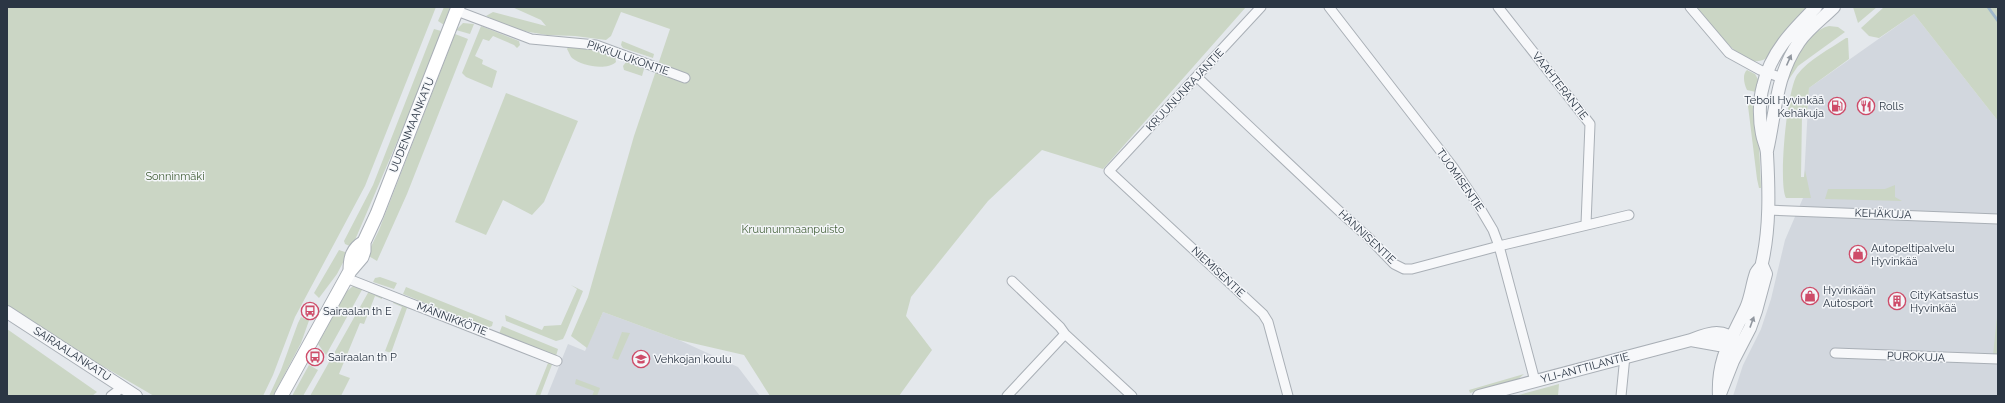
<svg xmlns="http://www.w3.org/2000/svg" width="2005" height="403" font-family="Raleway,sans-serif">
<rect width="100%" height="100%" fill="#e4e8ec"/>
<path fill="#d2d7de" d="M1914,14L1998,121V396H1733L1743,365L1761,329L1771,299L1785,240L1803,198L1809,88Z
M603,312L679,340L738,367L760,396H547L568,344L585,351Z"/>
<path fill="#cbd6c5" d="M7,7H436L365,186L295,317L273,375L263,396H154L106,368L70,351L7,305Z
M444,7H450L444,25L438,21Z
M512,7H1246L1103,169L1042,150L988,201L911,297L906,316L932,350L899,396H770L744,355L679,340L603,312L587,348L571,336L588,297L634,136L670,29L621,12L611,36L606,40L575,36L547,35L529,32L512,28L486,16L493,12L546,26L541,20Z
M1697,7H1809C1801,18 1774,56 1763,60C1741,69 1709,22 1697,7Z
M1853,7H1877L1858,23Z
M1884,7H1996L1998,9V121L1914,14L1879,38L1869,36L1861,28Z
M463,23L474,24L470,34L456,30Z
M481,26L519,41L520,45L517,48L514,45L493,36L489,41L483,39L475,56L483,60L482,64L497,71L492,88L466,77L462,73Z
M1829,26L1838,27L1845,32L1798,66L1787,82L1783,95C1783,73 1806,31 1829,26Z
M434,29L441,31L421,86L352,247L345,244L344,241L373,185Z
M455,34L468,39L407,194L377,261L367,255L379,230Z
M1846,38H1848L1849,59L1809,88L1807,115H1802L1801,177H1804L1805,170L1811,198H1786C1778,183 1787,90 1797,75C1809,59 1830,49 1846,38Z
M622,41L654,54L653,58L623,48L621,45Z
M568,47L591,49L615,57L616,62C606,71 582,66 572,58C570,56 569,52 567,49Z
M626,62L644,69L642,76L624,70L623,66Z
M1747,70L1755,74L1759,81L1756,92L1747,90C1744,84 1742,74 1747,70Z
M506,93L578,121L544,202L532,215L503,200L486,235L455,222Z
M1754,99L1757,100L1761,188H1759L1757,179L1748,106Z
M1895,185V197L1902,201L1825,199L1828,189H1885Z
M339,250L348,253L337,274L319,298L314,293Z
M380,277L397,283L394,289L373,282L375,278Z
M571,285L583,291L565,335L563,339L556,341L506,321L505,315L542,330L544,326L561,325L577,289Z
M353,286L363,288L326,355L318,344L346,292Z
M406,287L493,322L492,326L487,328L403,294Z
M369,291L382,297V299L375,296L364,324L360,323L339,374L350,378L341,396H310Z
M393,301L414,308L413,310L407,308L391,353L385,351L402,307L393,303Z
M1998,308V354L1993,355Z
M307,314L311,315L301,343L273,396H269L281,370L298,323L301,317L305,319Z
M502,326L558,349L556,356L499,334Z
M7,329L97,392L92,396H7Z
M622,332L630,333L618,360L612,358Z
M538,357L553,362L540,396H535L548,363L537,358Z
M309,365L318,370L303,396H292Z
M1524,374L1517,380L1470,393L1469,390Z
M576,379L600,388L597,396H592L594,391L575,384Z
M1559,384L1558,396H1515Z"/>
<g fill="none" stroke-linecap="round" stroke-linejoin="round">
<path stroke="#a0b8cb" stroke-width="3" d="M1988,7L1998,21"/>
<defs>
<path id="minor" d="M1261,7L1109,171L1263,314L1268,322L1288,396
M1329,7L1453,167L1477,203L1493,230L1499,246L1535,381
M1498,7L1590,124L1586,224
M1690,7L1729,53L1760,70L1782,78
M457,11L531,39L596,45L685,78
M1197,77L1338,210L1369,238L1394,264L1404,269H1412L1499,246L1629,215
M1768,210L1998,219
M346,278L557,361
M1012,281L1060,327L1065,334
M1835,353L1998,359
M111,396L123,387
M1007,396L1065,334L1132,396
M1621,396L1625,356"/>
<path id="tertiary" d="M1767,151C1776,112 1775,77 1799,42C1808,29 1823,18 1834,7
M7,312L136,396
M1691,340L1719,345L1735,344
M1720,394L1733,361L1750,328L1756,311L1766,274L1762,265
M1479,396L1691,340C1711,332 1723,328 1740,344
M1719,396C1717,359 1731,340 1746,308C1751,297 1752,284 1756,273C1758,269 1762,267 1762,263C1770,228 1769,190 1767,154C1767,147 1763,141 1762,134C1759,119 1759,100 1763,86C1770,53 1793,30 1816,7"/>
<path id="secondary" d="M350,271C350,258 352,249 364,242
M281,396L350,271L362,257L364,251V242L377,214L458,7"/>
</defs>
<use href="#minor" stroke="#a9afb6" stroke-width="11"/>
<use href="#tertiary" stroke="#a9afb6" stroke-width="14"/>
<use href="#secondary" stroke="#a9afb6" stroke-width="15"/>
<use href="#minor" stroke="#f7f8fa" stroke-width="9"/>
<use href="#tertiary" stroke="#f7f8fa" stroke-width="12"/>
<use href="#secondary" stroke="#fff" stroke-width="13"/>
</g>
<defs><path id="oneway-solid" d="M-6-.8H1V-3.2L6.5 0L1 3.2V.8H-6Z"/></defs>
<g fill="#91979f">
<use href="#oneway-solid" transform="translate(1789 60) rotate(-66)"/>
<use href="#oneway-solid" transform="translate(1752 322) rotate(-70)"/>
</g>
<defs>
<symbol id="fuel-ring" viewBox="-11 -11 22 22"><circle r="9.5" fill="#f4f6f9" stroke="#ce4c69" stroke-width="1.5"/><path d="M-5.5-6h7V0h2V4h1.3V-2.5L3-4.5l.8-.8L6-3V5H2.5V1h-1V6h-7ZM-4.2-4.7v3.2H.2V-4.7Z" fill="#ce4c69"/></symbol>
<symbol id="restaurant-ring" viewBox="-11 -11 22 22"><circle r="9.5" fill="#f4f6f9" stroke="#ce4c69" stroke-width="1.5"/><path d="M-5-6h1v4h1v-4h1v4h1v-4h1v5L-1.5 .5V6h-2V.5L-5-1ZM5-6V6H3V1.5H1.5Q1.5-4 5-6Z" fill="#ce4c69"/></symbol>
<symbol id="shop-ring" viewBox="-11 -11 22 22"><circle r="9.5" fill="#f4f6f9" stroke="#ce4c69" stroke-width="1.5"/><path d="M-5-2.5h2.3a2.7 3.5 0 0 1 5.4 0H5L5.5 6h-11ZM-1.5-2.5h3a1.5 2.3 0 0 0-3 0Z" fill="#ce4c69"/></symbol>
<symbol id="building-ring" viewBox="-11 -11 22 22"><circle r="9.5" fill="#f4f6f9" stroke="#ce4c69" stroke-width="1.5"/><path d="M-4-6H4V6H1V3H-1V6H-4ZM-2.5-4.3h1.7v1.8h-1.7ZM.8-4.3h1.7v1.8H.8ZM-2.5-1h1.7V.8h-1.7ZM.8-1h1.7V.8H.8Z" fill="#ce4c69"/></symbol>
<symbol id="bus-ring" viewBox="-11 -11 22 22"><circle r="9.5" fill="#f4f6f9" stroke="#ce4c69" stroke-width="1.5"/><path d="M-5-6H5V4H4V6H2V4H-2V6H-4V4H-5ZM-3.5-4V0h7V-4ZM-3.5 1.2v1.5H-2V1.2ZM2 1.2v1.5H3.5V1.2Z" fill="#ce4c69"/></symbol>
<symbol id="school-ring" viewBox="-11 -11 22 22"><circle r="9.5" fill="#f4f6f9" stroke="#ce4c69" stroke-width="1.5"/><path d="M0-5L7-2L0 1L-7-2ZM-4 1L0 2.5L4 1V4Q0 6-4 4Z" fill="#ce4c69"/></symbol>
</defs>
<g fill-rule="evenodd">
<use href="#fuel-ring" x="1827" y="96" width="20" height="20"/>
<use href="#restaurant-ring" x="1856" y="96" width="20" height="20"/>
<use href="#shop-ring" x="1848" y="244" width="20" height="20"/>
<use href="#shop-ring" x="1800" y="286" width="20" height="20"/>
<use href="#building-ring" x="1887" y="291" width="20" height="20"/>
<use href="#bus-ring" x="300" y="301" width="20" height="20"/>
<use href="#bus-ring" x="305" y="347" width="20" height="20"/>
<use href="#school-ring" x="631" y="349" width="20" height="20"/>
</g>
<g text-anchor="middle" dominant-baseline="central" stroke-width="3" stroke-linejoin="round" paint-order="stroke">
<g font-size="11" fill="#2b3644" stroke="#f4f6f9">
<text transform="translate(628 58) rotate(19)">PIKKULUKONTIE</text>
<text transform="translate(1560 86) rotate(52)">VAAHTERANTIE</text>
<text transform="translate(1185 90) rotate(-47)">KRUUNUNRAJANTIE</text>
<text transform="translate(412 125) rotate(-68)">UUDENMAANKATU</text>
<text transform="translate(1460 180) rotate(55)">TUOMISENTIE</text>
<text transform="translate(1883 214) rotate(2)">KEHÄKUJA</text>
<text transform="translate(1367 237) rotate(43)">HANNISENTIE</text>
<text transform="translate(1218 272) rotate(43)">NIEMISENTIE</text>
<text transform="translate(452 319) rotate(21)">MÄNNIKKÖTIE</text>
<text transform="translate(72 354) rotate(33)">SAIRAALANKATU</text>
<text transform="translate(1916 357) rotate(2)">PUROKUJA</text>
<text transform="translate(1585 368) rotate(-15)">YLI-ANTTILANTIE</text>
</g>
<g font-size="11" fill="#2b3644" stroke="#f4f6f9" text-anchor="start">
<text x="1824" y="100" text-anchor="end">Teboil Hyvinkää<tspan x="1824" dy="13">Kehäkuja</tspan></text>
<text x="1879" y="106">Rolls</text>
<text x="1871" y="248">Autopeltipalvelu<tspan x="1871" dy="13">Hyvinkää</tspan></text>
<text x="1823" y="290">Hyvinkään<tspan x="1823" dy="13">Autosport</tspan></text>
<text x="1910" y="295">CityKatsastus<tspan x="1910" dy="13">Hyvinkää</tspan></text>
<text x="323" y="311">Sairaalan th E</text>
<text x="328" y="357">Sairaalan th P</text>
<text x="654" y="359">Vehkojan koulu</text>
</g>
<g font-size="11" fill="#436039" stroke="#f4f6f9">
<text x="175" y="176">Sonninmäki</text>
<text x="793" y="229">Kruununmaanpuisto</text>
</g>
</g>
<rect width="2005" height="403" fill="none" stroke="#2b3644" stroke-width="16"/>
</svg>
